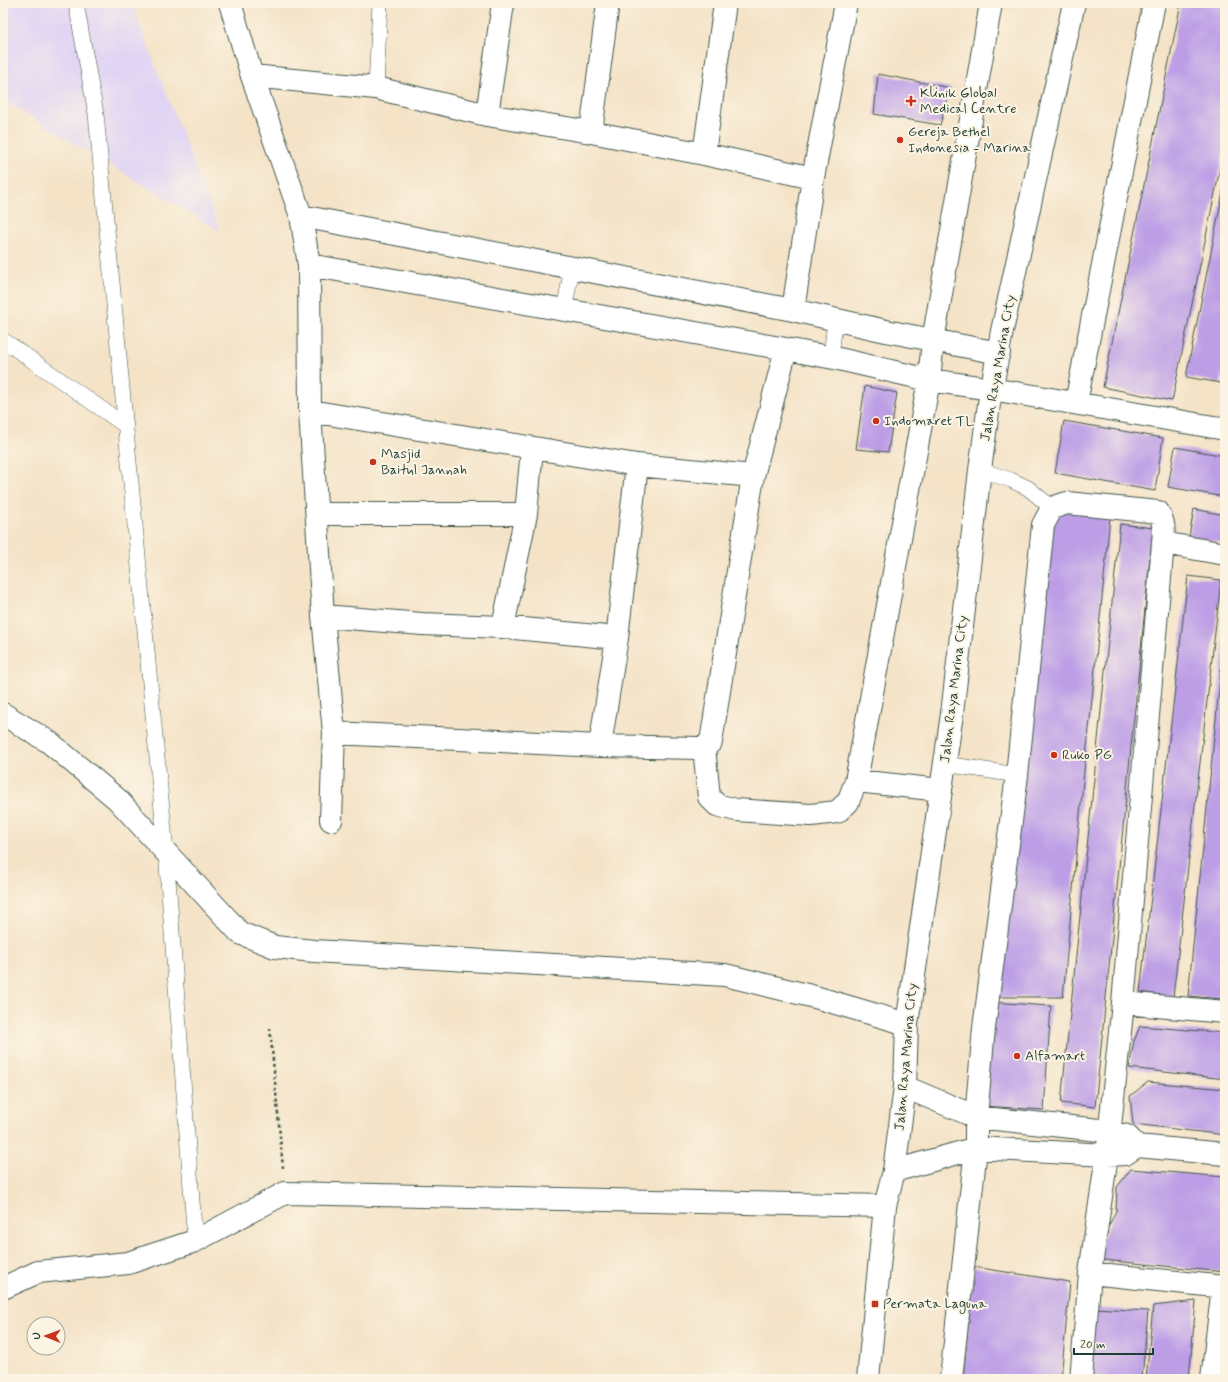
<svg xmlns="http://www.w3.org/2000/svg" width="1228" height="1382" font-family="Mynerve,sans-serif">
<rect width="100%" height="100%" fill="#fcf5e5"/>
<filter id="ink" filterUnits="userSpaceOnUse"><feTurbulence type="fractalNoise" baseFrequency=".025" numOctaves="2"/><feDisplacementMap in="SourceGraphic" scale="8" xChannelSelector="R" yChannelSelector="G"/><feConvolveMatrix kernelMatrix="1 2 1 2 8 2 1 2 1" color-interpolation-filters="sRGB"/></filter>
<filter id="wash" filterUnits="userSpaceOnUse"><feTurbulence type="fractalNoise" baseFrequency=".012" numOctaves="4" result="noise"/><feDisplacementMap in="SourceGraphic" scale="16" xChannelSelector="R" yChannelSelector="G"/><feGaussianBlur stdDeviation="0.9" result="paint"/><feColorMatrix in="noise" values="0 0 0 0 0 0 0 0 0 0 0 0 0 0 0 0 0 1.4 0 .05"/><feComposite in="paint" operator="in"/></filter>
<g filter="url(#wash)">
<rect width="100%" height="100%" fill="#f4e3c7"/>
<path fill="#e0d4f4" d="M3,3H131L220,231L3,100Z"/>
<g id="blocks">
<path fill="#bc9de6" d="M1181,3H1225V144L1172,401L1103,387Z
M878,74L951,88L940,125L874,114Z
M1224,187L1225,361L1221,383L1186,377Z
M865,386L897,393L888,452L856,449Z
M1064,421L1163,438L1155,491L1055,473Z
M1175,447L1225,456V497L1168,487Z
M1052,508L1110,517L1088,739L1084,771L1063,997H992Z
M1194,509L1225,515V543L1189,537Z
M1120,524L1153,528L1095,1107L1061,1103Z
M1188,576L1221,580L1173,997L1140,992Z
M1224,639H1225V983L1223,999L1188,996Z
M990,1002L1051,1006L1044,1110L982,1106Z
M1140,1026L1225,1033V1079L1129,1068L1134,1041Z
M1148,1082L1225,1089V1135L1133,1124L1130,1096Z
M1131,1169L1225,1177V1272L1093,1259L1116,1211L1117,1187Z
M974,1267L1070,1282L1061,1379H963Z
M1196,1301L1189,1379H1146L1153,1306Z
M1094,1308L1148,1311L1142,1379H1089Z"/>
</g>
</g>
<g filter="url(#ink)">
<use href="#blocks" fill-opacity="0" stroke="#3f564a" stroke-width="1"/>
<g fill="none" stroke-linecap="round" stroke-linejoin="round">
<defs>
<path id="lane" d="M76,3L96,114L166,852L195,1241
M376,88L380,3
M564,310L572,268
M3,340L126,426
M831,358L835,320
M980,470L1011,480L1028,488L1052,508
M945,764L1017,775"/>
<path id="street" d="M230,3L252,76L301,216L309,265L310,411L323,616L334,733L331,820
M252,76L376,88L487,115L591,132L704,154L813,178
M487,115L503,3
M591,132L608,3
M704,154L725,3
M301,216L793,310L886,331L999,353
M309,265L786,349L839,359L929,380L992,389L1225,429
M793,310L813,178L846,3
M1076,403L1154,3
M310,411L637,465L753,476
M317,514H526
M1163,543L1225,554
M323,616L422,624L503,627L617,638
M503,627L526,514L532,449
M3,714L49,742L117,799L240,933L275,947L314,951L725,975L815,997L907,1024
M334,733L600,746L698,748L704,747L711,742L753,476L786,349
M600,746L617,638L637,465
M704,747L709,797L717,805L736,810L811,815L837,812L848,802L856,781L929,380L933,341L991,3
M856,781L941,790
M1123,1003L1225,1012
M1137,1146L1225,1154
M894,1171L976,1148L1107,1155L1125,1154L1137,1146L1127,1136L1109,1131L976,1117L905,1087
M1090,1273L1225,1287
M3,1288L38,1272L128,1263L195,1241L285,1193L885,1206
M951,1379L976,1148V1117L984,1028L1017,775L1043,525L1052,508L1067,503L1158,512C1165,522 1164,532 1163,543L1123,1003L1107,1155L1090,1273L1081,1379
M1212,1379L1223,1287"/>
<path id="secondary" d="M868,1379L885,1206L894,1171L905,1087L907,1024L952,714L980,470L989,404L1002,331L1074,3"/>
</defs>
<use href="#lane" stroke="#3f564a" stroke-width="16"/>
<use href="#street" stroke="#3f564a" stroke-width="24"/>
<use href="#secondary" stroke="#3f564a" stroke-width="24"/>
<path stroke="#3f564a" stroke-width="2.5" stroke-dasharray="3 3" stroke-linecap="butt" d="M270,1028L283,1168"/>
<use href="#lane" stroke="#fff" stroke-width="15"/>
<use href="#street" stroke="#fff" stroke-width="22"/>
<use href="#secondary" stroke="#fff" stroke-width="22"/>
</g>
</g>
<g fill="#c8321e" stroke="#fcf5e5" stroke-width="1.5">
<path d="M909 95h4v4h4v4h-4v4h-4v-4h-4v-4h4z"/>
<circle cx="900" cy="140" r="4"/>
<circle cx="876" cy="421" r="4"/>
<circle cx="373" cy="462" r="4"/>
<circle cx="1054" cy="755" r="4"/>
<circle cx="1017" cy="1056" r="4"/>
<rect x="871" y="1300" width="8" height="8" rx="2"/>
</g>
<g text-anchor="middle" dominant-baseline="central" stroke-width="4" stroke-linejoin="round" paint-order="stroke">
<g font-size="14" fill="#1f3d34" stroke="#fcf5e5" text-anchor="start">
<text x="920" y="93">Klinik Global<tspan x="920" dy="16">Medical Centre</tspan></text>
<text x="908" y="132">Gereja Bethel<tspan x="908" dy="16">Indonesia - Marina</tspan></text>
<text x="884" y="421">Indomaret TL</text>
<text x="381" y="454">Masjid<tspan x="381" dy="16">Baitul Jannah</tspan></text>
<text x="1062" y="755">Ruko PG</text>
<text x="1025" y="1056">Alfamart</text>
<text x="883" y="1304">Permata Laguna</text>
</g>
<g font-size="14" fill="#1f3d34" stroke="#fcf5e5">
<text transform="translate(998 368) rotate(-80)">Jalan Raya Marina City</text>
<text transform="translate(954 689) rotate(-83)">Jalan Raya Marina City</text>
<text transform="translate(906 1057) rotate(-85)">Jalan Raya Marina City</text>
</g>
</g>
<rect width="1228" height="1382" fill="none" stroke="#fcf5e5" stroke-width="16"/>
<g transform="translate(46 1336) rotate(271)"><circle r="19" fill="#fcf5e5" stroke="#a4ab9e"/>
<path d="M0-3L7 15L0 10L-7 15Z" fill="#c8321e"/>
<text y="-6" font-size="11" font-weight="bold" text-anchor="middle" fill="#1f3d34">U</text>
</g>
<path d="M1074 1348v6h79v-6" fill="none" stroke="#1f3d34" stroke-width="2"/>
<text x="1080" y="1348" font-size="12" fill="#1f3d34" stroke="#fcf5e5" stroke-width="3" paint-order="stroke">20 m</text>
</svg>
